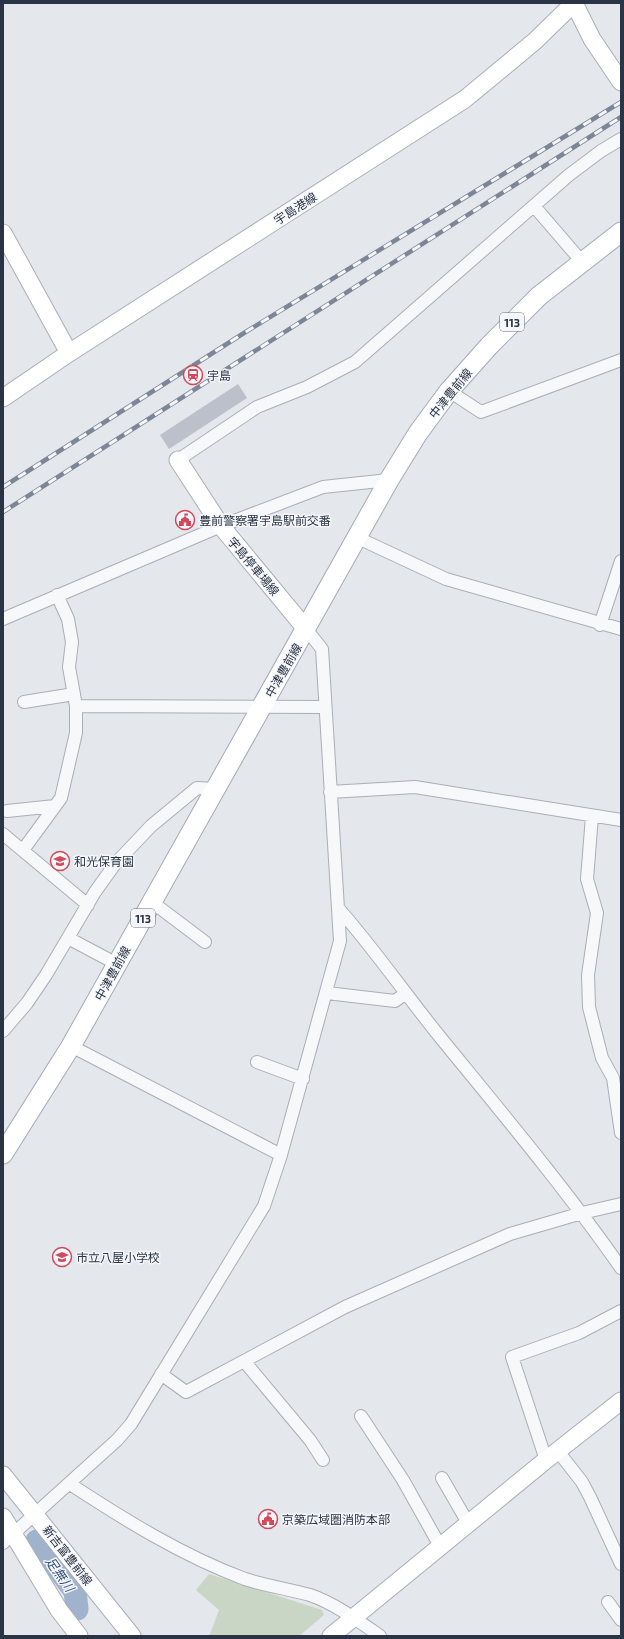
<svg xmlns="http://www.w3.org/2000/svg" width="624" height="1639" font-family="'Exo 2','Noto Sans JP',sans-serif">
<rect width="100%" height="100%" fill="#e4e7ec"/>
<path fill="#c9d6c5" d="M209,1574L322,1610L324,1615L299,1636H208L210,1634L219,1610L196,1590Z"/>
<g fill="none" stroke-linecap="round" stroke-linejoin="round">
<path stroke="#9fb4cc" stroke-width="23" d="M37,1541L75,1591L77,1609"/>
</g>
<path fill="#bbc0ca" d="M238,384L247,398L169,449L160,435Z"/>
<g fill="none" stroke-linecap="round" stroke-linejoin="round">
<defs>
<path id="street" d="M534,206L583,263
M449,391L481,412L621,360
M178,460L257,407L307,387L355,362L569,175L601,151L621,139
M358,538L446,579L621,629
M3,619L221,526L323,487L389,480
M600,625L621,561
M24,702L74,694
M76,706L325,707
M330,792L415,787L621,820
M7,811L55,806
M592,816L587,879L597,913L588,975L589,1007L602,1058L613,1078L621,1133
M3,834L88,905
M23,850L61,798L76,733V706L69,667L72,642L68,619L57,595
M152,902L205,942
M339,909C375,950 406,995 440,1037C502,1113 565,1188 621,1268
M68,938L117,964
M327,993L395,1001L406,993
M3,1031L27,1003L46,975L95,892L115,864L151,826L197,788L215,789
M71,1046L281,1155
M257,1062L303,1079
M244,1361L310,1440L323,1460
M161,1374L186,1392L345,1307L510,1234L582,1213L621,1204
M361,1416L403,1480L440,1546
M557,1450L582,1482L590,1497L621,1564
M546,1460L512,1357L579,1333L621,1311
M442,1478L468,1523
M70,1484C125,1520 183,1556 245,1579C266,1586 289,1589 310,1595C334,1603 360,1622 380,1636
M3,1543L117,1440L131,1424L264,1206L281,1155L340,941L322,649L306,629
M608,1602L621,1620"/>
<path id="secondary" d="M574,3L592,39L621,82
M3,233L69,353
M3,398L69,353L465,99L535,41L574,3
M178,460L221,526L306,629
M3,1475L132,1636
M3,1517L59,1610L79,1636
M331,1636L546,1460L621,1401"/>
<path id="primary" d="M3,1154L71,1046L389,480L418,433L449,391L489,346L539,296L621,232"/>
</defs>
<use href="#street" stroke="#a9aeb7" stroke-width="14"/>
<use href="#secondary" stroke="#a9aeb7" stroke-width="19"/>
<use href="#primary" stroke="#a3abb8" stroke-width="21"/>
<use href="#street" stroke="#f7f8fa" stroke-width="12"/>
<use href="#secondary" stroke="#fff" stroke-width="17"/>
<use href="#primary" stroke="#fff" stroke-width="19"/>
<defs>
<path id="rail" d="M3,487L244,333L621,102
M3,512L621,117"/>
</defs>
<use href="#rail" stroke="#7d8696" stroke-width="4.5"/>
<use href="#rail" stroke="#f4f6f9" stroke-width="3" stroke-dasharray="9" stroke-linecap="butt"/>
</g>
<defs>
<symbol id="station-ring" viewBox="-11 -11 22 22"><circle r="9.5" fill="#f4f6f9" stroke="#d1495b" stroke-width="1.5"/><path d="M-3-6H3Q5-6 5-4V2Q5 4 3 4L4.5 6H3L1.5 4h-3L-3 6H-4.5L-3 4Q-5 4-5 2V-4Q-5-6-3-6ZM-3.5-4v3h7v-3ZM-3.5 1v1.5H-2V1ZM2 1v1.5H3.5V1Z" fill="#d1495b"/></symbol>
<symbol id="civic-ring" viewBox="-11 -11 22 22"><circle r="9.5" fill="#f4f6f9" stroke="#d1495b" stroke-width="1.5"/><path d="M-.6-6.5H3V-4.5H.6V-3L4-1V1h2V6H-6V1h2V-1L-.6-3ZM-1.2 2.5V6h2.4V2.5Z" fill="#d1495b"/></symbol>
<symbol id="school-ring" viewBox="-11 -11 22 22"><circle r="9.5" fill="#f4f6f9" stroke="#d1495b" stroke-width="1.5"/><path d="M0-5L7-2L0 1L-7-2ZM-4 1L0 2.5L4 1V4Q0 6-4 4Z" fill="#d1495b"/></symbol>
</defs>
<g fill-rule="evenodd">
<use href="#station-ring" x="182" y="364" width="22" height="22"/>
<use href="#civic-ring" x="174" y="509" width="22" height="22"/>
<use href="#school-ring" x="49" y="850" width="22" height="22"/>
<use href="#school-ring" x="51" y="1246" width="22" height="22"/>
<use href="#civic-ring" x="257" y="1508" width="22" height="22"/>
</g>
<g text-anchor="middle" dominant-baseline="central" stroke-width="3" stroke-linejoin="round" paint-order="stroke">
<g fill="#f4f6f9" stroke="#676e7b" stroke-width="1">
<rect x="500" y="313" width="24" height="18" rx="3"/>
<rect x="131" y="909" width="24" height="18" rx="3"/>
</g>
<g font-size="11" font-weight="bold" fill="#2b3445">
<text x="512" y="322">113</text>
<text x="143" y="918">113</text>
</g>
<g font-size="12" fill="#2b3445" stroke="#f4f6f9">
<text transform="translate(295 208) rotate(-33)">宇島港線</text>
<text transform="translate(450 393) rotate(-51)">中津豊前線</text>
<text transform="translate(254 566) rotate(50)">宇島停車場線</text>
<text transform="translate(283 670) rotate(-60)">中津豊前線</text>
<text transform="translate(112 973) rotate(-61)">中津豊前線</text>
<text transform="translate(68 1555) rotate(52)">新吉富豊前線</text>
</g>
<g font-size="12" fill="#2b3445" stroke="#f4f6f9" text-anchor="start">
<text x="207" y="375">宇島</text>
<text x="199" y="520">豊前警察署宇島駅前交番</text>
<text x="74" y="861">和光保育園</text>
<text x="76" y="1257">市立八屋小学校</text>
<text x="282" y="1519">京築広域圏消防本部</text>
</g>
<g font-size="13" font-style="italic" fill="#34527a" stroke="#f4f6f9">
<text transform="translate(60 1574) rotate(55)">足無川</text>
</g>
</g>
<rect width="624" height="1639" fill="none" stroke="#2b3445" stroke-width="8"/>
</svg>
